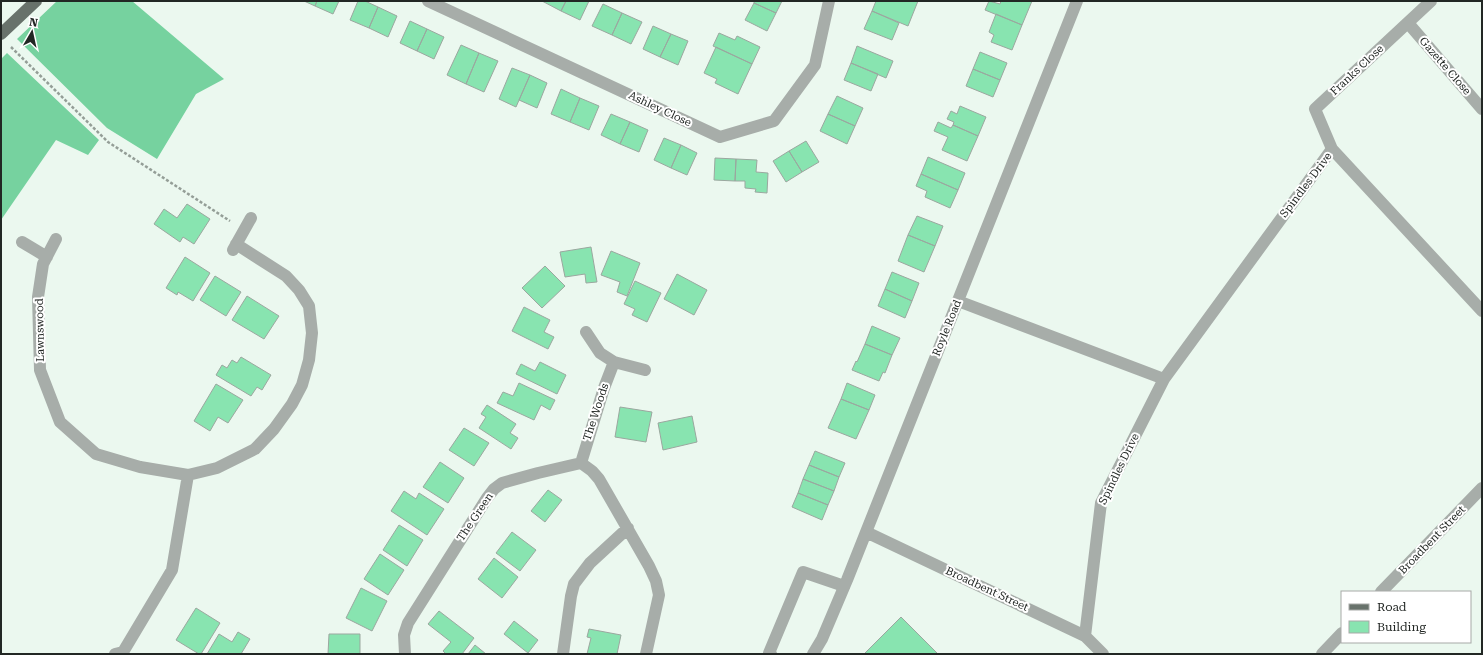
<svg xmlns="http://www.w3.org/2000/svg" width="1483" height="655" font-family="'Roboto Serif',serif">
<rect width="100%" height="100%" fill="#ebf8ef"/>
<path fill="#76d29f" d="M57,1H132L224,79L196,94L157,159L107,128L17,39Z
M7,53L99,140L88,155L56,140L1,220V59Z"/>
<path fill="#88e4b0" stroke="#9ba79f" d="M304,1H317L315,6Z
M317,1H339L333,14L315,6Z
M358,1H365L378,7L369,28L350,20Z
M542,1H566L561,11Z
M566,1H589L580,20L561,11Z
M754,1H782L776,13L754,3Z
M876,1H918L908,26L872,11Z
M989,1L1000,4L1001,1H1032L1022,25L985,10Z
M754,3L776,13L767,31L745,20Z
M603,4L622,13L612,35L592,26Z
M378,7L397,16L388,37L369,28Z
M872,11L899,23L892,40L864,29Z
M622,13L642,22L631,44L612,35Z
M996,14L1022,25L1012,50L991,42L994,35L989,32Z
M410,21L427,29L417,51L400,43Z
M653,26L671,34L660,57L643,49Z
M427,29L444,37L434,59L417,51Z
M719,33L735,40L737,36L760,47L752,64L713,46Z
M671,34L688,41L678,65L660,57Z
M461,45L479,53L466,84L447,75Z
M857,46L893,61L886,78L851,63Z
M716,47L752,64L738,94L715,83L717,79L704,73Z
M980,52L1007,63L1000,80L973,69Z
M479,53L498,61L484,92L466,84Z
M851,63L878,74L871,91L844,80Z
M512,68L530,75L516,107L499,99Z
M973,69L1000,80L993,97L966,86Z
M530,75L547,83L537,108L519,100Z
M561,89L580,98L570,122L551,114Z
M837,96L863,108L855,126L828,114Z
M580,98L599,106L589,130L570,122Z
M960,106L986,117L978,136L953,125L954,122L947,119L951,111L957,114Z
M611,114L630,122L620,144L601,135Z
M828,114L855,126L847,144L820,131Z
M630,122L648,130L639,152L620,144Z
M938,122L951,128L953,125L978,136L967,161L942,150L948,137L934,131Z
M664,138L681,145L671,168L654,160Z
M806,141L819,162L802,172L789,151Z
M681,145L697,153L687,175L671,168Z
M789,151L802,172L786,182L773,161Z
M928,157L965,173L958,190L921,174Z
M715,158L736,159L735,181L714,180Z
M736,159L757,160L756,172L768,173L767,193L755,192L756,189L745,188V181H735Z
M921,174L958,190L950,208L925,197L927,191L916,186Z
M187,204L210,219L194,244L183,237L180,242L154,224L164,209L177,218Z
M917,216L943,226L935,246L908,235Z
M908,235L935,246L924,272L898,261Z
M591,247L597,282L586,283L585,274L565,277L560,252Z
M611,251L640,263L627,296L617,292L620,282L601,275Z
M185,257L210,273L193,301L178,292L177,295L166,288Z
M545,266L565,286L542,308L522,288Z
M892,272L919,283L912,301L885,289Z
M677,274L707,290L694,315L664,299Z
M215,276L241,292L226,316L200,300Z
M635,281L661,293L647,322L632,315L635,309L624,304Z
M885,289L912,301L905,318L878,306Z
M247,296L279,316L264,339L232,320Z
M524,307L550,320L544,332L554,337L548,349L512,331Z
M872,326L900,338L892,355L865,344Z
M865,344L892,355L885,373L883,372L879,381L852,370L856,361L857,362Z
M241,357L271,375L262,390L257,387L251,396L216,375L222,365L227,368L232,360L237,363Z
M540,362L566,375L557,394L516,374L521,364L535,371Z
M519,383L555,400L550,410L541,405L534,420L497,403L503,392L513,396Z
M847,383L875,395L869,410L841,399Z
M216,384L243,400L228,423L218,417L210,431L194,421Z
M841,399L869,410L856,439L828,428Z
M487,405L516,424L510,433L518,438L511,449L479,428L486,417L481,414Z
M620,407L652,412L646,442L615,437Z
M692,416L697,442L663,450L658,423Z
M464,428L489,443L474,466L449,450Z
M815,451L845,463L839,477L809,465Z
M440,462L464,478L448,503L423,487Z
M809,465L839,477L834,491L803,479Z
M803,479L834,491L828,505L798,493Z
M548,490L562,500L545,522L531,511Z
M404,491L416,499L419,493L444,509L427,535L391,511Z
M798,493L828,505L822,520L792,507Z
M399,525L423,540L407,566L383,550Z
M512,532L536,550L520,571L496,553Z
M380,554L404,570L388,595L364,579Z
M494,558L518,577L502,598L478,579Z
M361,588L387,601L372,631L346,618Z
M196,608L220,623L201,654H199L176,640Z
M439,611L474,638L462,654H446L443,651L451,642L428,624Z
M901,617L938,654H864Z
M514,621L538,640L528,653L504,634Z
M589,629L621,635L617,654H587L591,638L587,637Z
M238,632L250,639L241,654H207L219,634L232,642Z
M329,634H360V654H328Z
M475,645L486,654H468Z"/>
<g fill="none" stroke-linecap="round" stroke-linejoin="round">
<path stroke="#949e97" stroke-width="2.5" stroke-dasharray="3 2" stroke-linecap="butt" d="M11,47L108,142L230,221"/>
<path stroke="#a7ada9" stroke-width="12" d="M771,654L769,653L803,572L844,586"/>
<path stroke="#a7ada9" stroke-width="12" d="M428,1L720,137L774,121L815,65L829,1
M1408,23L1482,109
M1332,149L1315,109L1431,1
M56,239L43,264L38,297L40,370L60,422L96,454L140,467L188,475L217,468L255,449L274,429L292,404L302,385L309,360L312,333L309,306L299,290L286,276L236,244
M22,242L47,257
M233,250L251,218
M958,301L1164,379L1101,503L1085,636
M586,332L600,353L614,362L645,370
M1164,379L1332,149L1482,311
M581,463L604,388L614,362
M866,532L1085,636L1103,654
M1381,592L1482,488
M115,654L123,652L172,570L188,475
M405,654L404,635L408,623L487,498L494,489L502,483L538,473L581,463L592,471L599,479L649,566L656,581L659,595L646,654
M563,654L571,596L574,584L590,563L628,528
M813,654L822,639L847,580L1077,1
M1322,654L1342,633"/>
<path stroke="#68726b" stroke-width="12" d="M1,34L36,1"/>
</g>
<g text-anchor="middle" dominant-baseline="central" stroke-width="4" stroke-linejoin="round" paint-order="stroke">
<g font-size="11" fill="#222724" stroke="#fff">
<text transform="translate(1445 66) rotate(49)">Gazette Close</text>
<text transform="translate(1357 70) rotate(-43)">Franks Close</text>
<text transform="translate(660 109) rotate(25)">Ashley Close</text>
<text transform="translate(1306 185) rotate(-53)">Spindles Drive</text>
<text transform="translate(947 328) rotate(-68)">Royle Road</text>
<text transform="translate(40 330) rotate(-91)">Lawnswood</text>
<text transform="translate(596 412) rotate(-72)">The Woods</text>
<text transform="translate(1119 469) rotate(-64)">Spindles Drive</text>
<text transform="translate(475 517) rotate(-56)">The Green</text>
<text transform="translate(1432 540) rotate(-46)">Broadbent Street</text>
<text transform="translate(987 589) rotate(25)">Broadbent Street</text>
</g>
</g>
<rect width="1483" height="655" fill="none" stroke="#222724" stroke-width="4"/>
<rect x="1341" y="591" width="130" height="52" fill="#ffffff" stroke="#a7a9a7"/>
<rect x="1349" y="604" width="20" height="6" fill="#68726b" stroke="#a7a9a7"/>
<text x="1377" y="611" font-size="12" fill="#222724">Road</text>
<rect x="1349" y="621" width="20" height="12" fill="#88e4b0" stroke="#a7a9a7"/>
<text x="1377" y="631" font-size="12" fill="#222724">Building</text>
<g transform="translate(32 32) rotate(9)" stroke="#ffffff" stroke-width="3" paint-order="stroke">
<path d="M0-3L7 15L0 10L-7 15Z" fill="#222724"/>
<text y="-6" font-size="11" font-weight="bold" text-anchor="middle" fill="#222724">N</text>
</g>
</svg>
